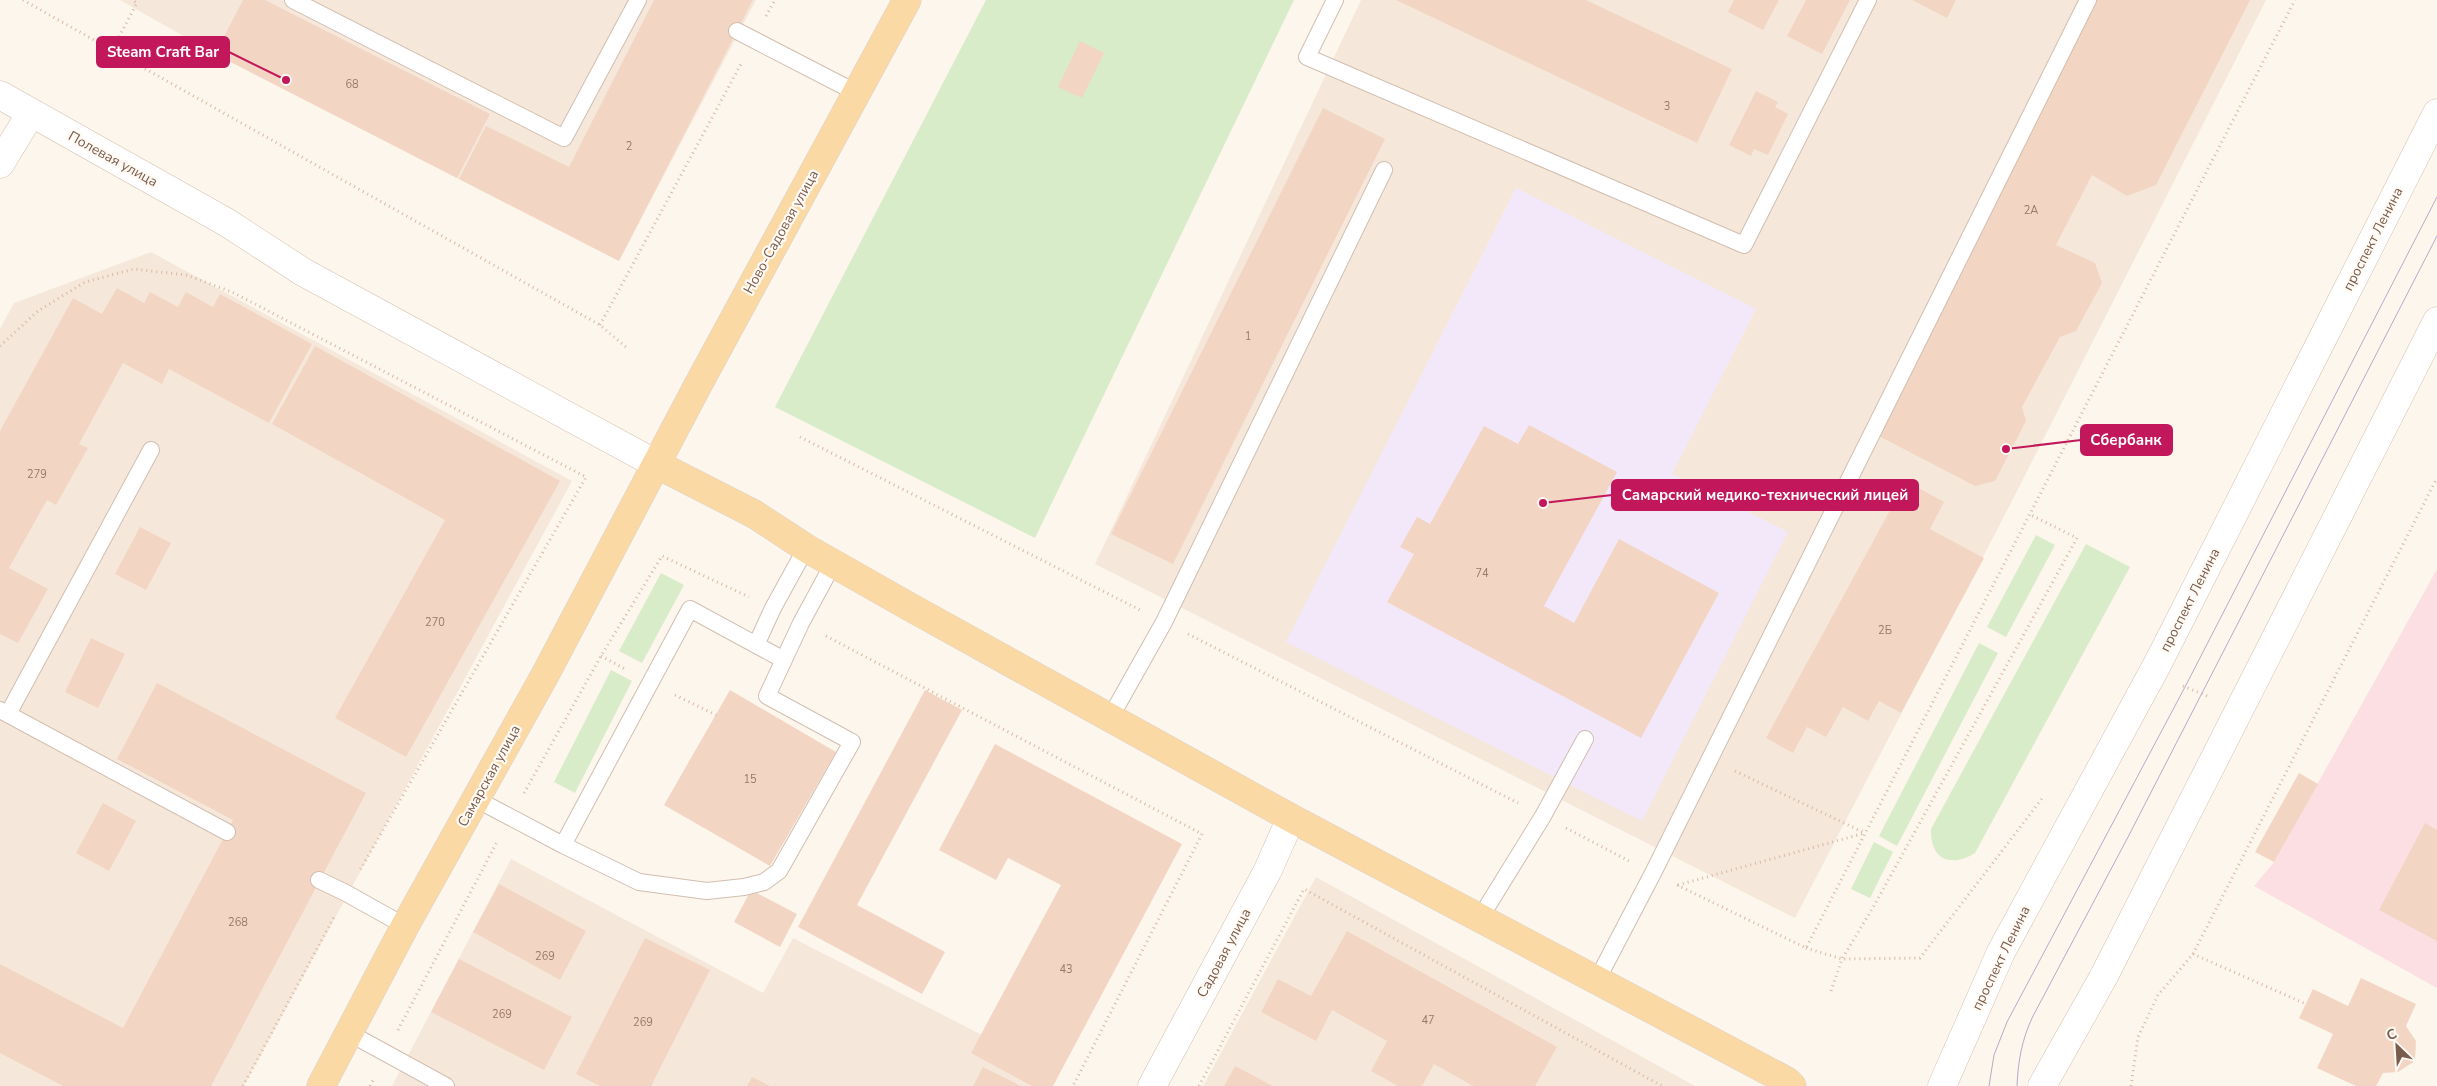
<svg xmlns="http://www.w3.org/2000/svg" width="2437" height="1086" font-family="'Nunito Sans',sans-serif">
<rect width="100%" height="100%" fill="#fdf6ec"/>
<path fill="#f5e8da" d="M120,0H756L619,261L215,54Z
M1361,0H2266L2012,501L1795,918L1095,564Z
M151,252L572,481L244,1086H0V329L14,303Z
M511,859L763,993L793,938L1056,1073L1049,1086H392Z
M1316,877L1695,1086H1203Z"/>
<path fill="#f3e8fa" d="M1516,188L1756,309L1672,474L1788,532L1642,821L1286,642Z"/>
<path fill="#fbdfe3" d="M2437,569V988L2254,886L2274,862Z"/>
<path fill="#d8ecc9" d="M986,0H1294L1035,538L775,407Z
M2036,535L2055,545L2006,637L1987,627Z
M2086,544L2130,567L1975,853C1951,868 1930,860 1931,829Z
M661,573L684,585L642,663L619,651Z
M1979,643L1998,653L1897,846L1879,836Z
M611,670L632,681L575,793L554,782Z
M1874,842L1893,852L1870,898L1851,889Z"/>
<path fill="#f3d5c3" d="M243,0H265L490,114L457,178L215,54Z
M654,0H753L619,261L459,179L486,126L569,167Z
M1396,0H1586L1732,69L1697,143Z
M1734,0H1779L1763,30L1728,12Z
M1806,0H1850L1822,54L1787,36Z
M1912,0H1956L1947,18Z
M2095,0H2250L2156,185L2127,196L2092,175L2056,245L2095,263L2102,283L2076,331L2060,337L2022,407L2026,421L1995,481L1975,486L1875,434Z
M1080,41L1104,53L1082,98L1058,87Z
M1756,91L1778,102L1775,107L1788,114L1768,155L1754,149L1751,156L1729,145Z
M1323,108L1385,139L1173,564L1111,534Z
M117,288L144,303L150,292L178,307L186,292L213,307L220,294L312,344L269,423L169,369L162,384L123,363L79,444L88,448L56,505L47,500L9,568L48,589L18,643L0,634V431L73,298L102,314Z
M315,346L560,481L406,757L335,718L445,520L272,424Z
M1529,425L1617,472L1544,606L1574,623L1619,539L1719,593L1641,738L1387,602L1414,554L1400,547L1417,517L1430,524L1484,426L1518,444Z
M1906,481L1944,502L1930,529L1984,558L1901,713L1879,701L1868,721L1843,707L1826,737L1807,727L1793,753L1766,738Z
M140,527L171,543L146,590L115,574Z
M91,638L125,654L98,708L65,692Z
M157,683L366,793L211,1086H63L0,1053V964L123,1028L233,820L117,759Z
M730,690L836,752L770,866L664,805Z
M925,690L962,710L857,905L945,952L922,994L798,927Z
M995,744L1182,844L1053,1086H1032L971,1053L1061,885L1008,858L996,880L939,850Z
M2299,773L2318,784L2274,862L2255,852Z
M103,803L136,821L109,871L76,853Z
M2425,823L2437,830V941L2379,910Z
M499,884L586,931L560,980L473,932Z
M751,890L797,914L780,947L734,922Z
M1347,931L1557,1047L1535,1086H1473L1434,1064L1422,1086H1398L1371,1071L1387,1041L1332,1010L1316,1041L1261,1012L1278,979L1311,996Z
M645,938L710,970L651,1086H600L576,1074Z
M459,959L572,1017L544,1070L431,1012Z
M2361,978L2416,1004L2406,1026L2416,1041L2415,1061L2398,1072L2383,1073L2376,1086H2356L2317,1068L2333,1034L2299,1018L2313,989L2348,1006Z
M1235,1066L1273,1086H1224Z
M983,1067L1021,1086H973Z
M752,1077L770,1086H747Z"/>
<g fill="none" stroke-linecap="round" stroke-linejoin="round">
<defs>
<path id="lane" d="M293,0L564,138L638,0
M1335,0L1307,57L1744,245L1868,0
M737,31L857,93
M756,645L773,608L806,548
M0,710L227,832
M8,714L151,450
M1110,718L1164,622L1384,170
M476,799L563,845L639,882L707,891L744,887L764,882L779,871L852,742L767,696L801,623L834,562
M563,845L690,609L784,660
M319,880L346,893L405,926
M1480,918L1543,816L1585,739
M1597,980L1653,873L2088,0
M349,1033L446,1086"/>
<path id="street" d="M1152,1086L1268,870L1291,818"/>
<path id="secondary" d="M0,95L226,222L303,272L656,464
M0,164L31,113
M1942,1086L2001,952L2158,663L2437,113
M2042,1086L2104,976L2437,321"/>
<path id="primary" d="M656,464L754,514L806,548L910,607L1291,818L1787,1081L1792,1086
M321,1086L405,926L545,675L698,385L907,0"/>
</defs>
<use href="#lane" stroke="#d1beb0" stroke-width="18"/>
<use href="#street" stroke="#d1beb0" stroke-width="29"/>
<use href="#secondary" stroke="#d6c0b0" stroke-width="29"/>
<use href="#primary" stroke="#dad1cd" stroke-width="29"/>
<path stroke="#d9b8a5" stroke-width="3" stroke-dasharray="1 4" stroke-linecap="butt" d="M23,0L600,325L627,348
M766,16L775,0
M112,50L137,3L132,0
M600,325L741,64
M0,346L38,311L85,282L134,269L186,275L232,292L586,477L360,870
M800,437L1140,610
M1188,634L1518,803
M826,636L1202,834L1073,1086
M601,656L627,670
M2183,686L2207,696
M675,695L716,715
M1735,771L1865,833
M524,793L601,656L662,556L749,597
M1566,828L1629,861
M1677,885L1806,948L2295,0
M1678,885L1865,833
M1806,948L1842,959L1920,958L2044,796
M2193,954L2306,1004
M1831,991L1842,959L1875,904L2077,538L2031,515
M398,1030L498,840
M243,1086L334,917
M370,1086L374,1078
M1199,1086L1304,889L1662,1086
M2131,1086L2138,1037L2158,995L2193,954L2437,478"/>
<use href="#lane" stroke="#fff" stroke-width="16"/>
<use href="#street" stroke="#fff" stroke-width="28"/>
<use href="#secondary" stroke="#fff" stroke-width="28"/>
<use href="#primary" stroke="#fbd9a5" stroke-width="28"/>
<path stroke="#b9a8c9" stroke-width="1" d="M1989,1086L1994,1055L2007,1022L2185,687L2437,197
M2017,1086C2018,1061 2022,1039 2033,1016L2127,839L2437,236"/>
</g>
<g text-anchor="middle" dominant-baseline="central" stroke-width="4.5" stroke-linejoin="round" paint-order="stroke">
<g font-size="11" fill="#987a6a">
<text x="352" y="84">68</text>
<text x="1667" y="106">3</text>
<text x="629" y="146">2</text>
<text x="2031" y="210">2А</text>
<text x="1248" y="336">1</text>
<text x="37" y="474">279</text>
<text x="1482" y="573">74</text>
<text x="435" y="622">270</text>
<text x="1885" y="630">2Б</text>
<text x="750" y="779">15</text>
<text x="238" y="922">268</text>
<text x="545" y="956">269</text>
<text x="1066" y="969">43</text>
<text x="502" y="1014">269</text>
<text x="1428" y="1020">47</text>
<text x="643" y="1022">269</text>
</g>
<g font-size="14" fill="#7a5c4d" stroke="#fffaf3">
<text transform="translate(113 159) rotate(29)">Полевая улица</text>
<text transform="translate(781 232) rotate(-61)">Ново-Садовая улица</text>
<text transform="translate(2373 239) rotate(-63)">проспект Ленина</text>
<text transform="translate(2190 600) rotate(-63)">проспект Ленина</text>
<text transform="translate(489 776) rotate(-61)">Самарская улица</text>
<text transform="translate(1224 953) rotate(-62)">Садовая улица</text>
<text transform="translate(2001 958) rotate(-64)">проспект Ленина</text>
</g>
</g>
<path fill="none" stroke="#c2185b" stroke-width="2" d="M286 80L229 52M2006 449L2081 440M1543 503L1612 495"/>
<g fill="#c2185b" stroke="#fffaf3" stroke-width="2">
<circle cx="286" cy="80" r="5"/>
<circle cx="2006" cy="449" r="5"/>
<circle cx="1543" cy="503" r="5"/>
</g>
<g fill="#c2185b" stroke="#c2185b" stroke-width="2">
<rect x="97" y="37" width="132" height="30" rx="5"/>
<rect x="2081" y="425" width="91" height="30" rx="5"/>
<rect x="1612" y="480" width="306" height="30" rx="5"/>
</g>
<g font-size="15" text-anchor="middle" font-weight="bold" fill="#fff">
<text x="163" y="57">Steam Craft Bar</text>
<text x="2126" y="445">Сбербанк</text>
<text x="1765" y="500">Самарский медико-технический лицей</text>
</g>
<g transform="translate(2397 1046) rotate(335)" stroke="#fffaf3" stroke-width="4" paint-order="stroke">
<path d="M0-4L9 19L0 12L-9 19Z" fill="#7a5c4d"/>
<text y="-8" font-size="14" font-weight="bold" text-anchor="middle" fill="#7a5c4d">С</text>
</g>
</svg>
